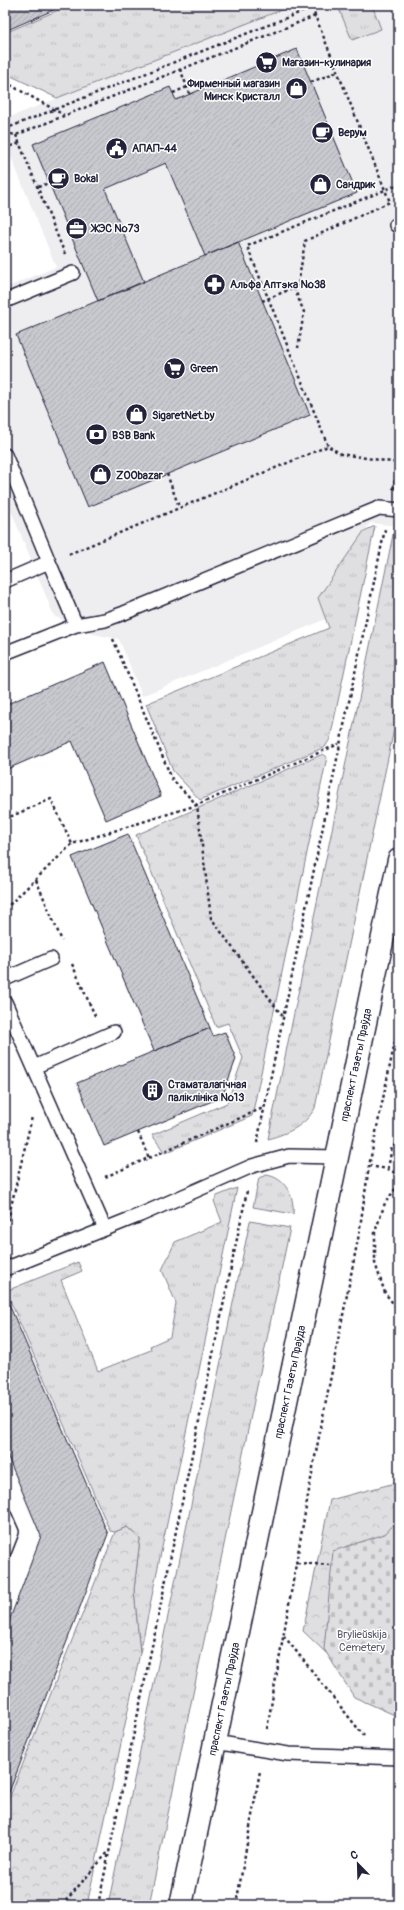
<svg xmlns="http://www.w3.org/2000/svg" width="404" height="1910" font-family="Pangolin,sans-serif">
<defs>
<pattern id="grass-tufts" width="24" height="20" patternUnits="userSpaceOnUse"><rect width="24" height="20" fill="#dfdfe2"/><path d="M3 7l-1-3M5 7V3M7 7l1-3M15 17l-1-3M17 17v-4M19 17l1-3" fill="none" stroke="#bfbfc3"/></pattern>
<pattern id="forest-crowns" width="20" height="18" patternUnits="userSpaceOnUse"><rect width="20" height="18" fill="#dfdfe2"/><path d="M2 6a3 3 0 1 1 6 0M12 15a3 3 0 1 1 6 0" fill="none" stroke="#bfbfc3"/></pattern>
<pattern id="cemetery-stones" width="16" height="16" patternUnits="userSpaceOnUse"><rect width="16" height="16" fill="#dfdfe2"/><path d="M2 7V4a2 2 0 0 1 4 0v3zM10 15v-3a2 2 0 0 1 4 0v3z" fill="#bfbfc3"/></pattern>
<pattern id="building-hatch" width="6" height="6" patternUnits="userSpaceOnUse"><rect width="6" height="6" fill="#c8c8cf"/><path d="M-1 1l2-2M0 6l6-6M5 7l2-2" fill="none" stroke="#acacb3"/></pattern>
</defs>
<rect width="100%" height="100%" fill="#fff"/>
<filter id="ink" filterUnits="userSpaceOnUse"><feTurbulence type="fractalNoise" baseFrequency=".025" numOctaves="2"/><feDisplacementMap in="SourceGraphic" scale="8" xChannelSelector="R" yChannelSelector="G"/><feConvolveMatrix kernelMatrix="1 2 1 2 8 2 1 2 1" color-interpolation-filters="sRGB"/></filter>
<g filter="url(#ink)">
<path fill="#eeeef1" d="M294,5H399V526L370,523L318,598L326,619L142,696L119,639L93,634L54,616L5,496V288L56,267L5,142V119Z"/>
<path fill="url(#grass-tufts)" stroke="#80808e" d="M70,5H294L57,98L5,73V33Z
M349,5H372L381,29L352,40L339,9Z
M395,525L399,526V705L315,1108C304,1127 288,1133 268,1139Z
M375,526L330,739L325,747L200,800L173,771L146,704L329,628L318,598L364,531Z
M323,754L327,757L252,1116L165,1153L152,1135L227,1103L243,1058L228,1023L216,1027L136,835Z
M266,1175C285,1177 295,1197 293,1214L253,1207L259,1178Z
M237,1188L140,1653L134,1590L140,1539L127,1527L115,1532L110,1531L6,1291L78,1262L82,1271L61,1280L98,1371L151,1350L150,1346L170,1337L176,1303L162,1270L175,1242L222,1222L214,1201L217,1196Z
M250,1221L290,1228L149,1905H108Z"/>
<path fill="url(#forest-crowns)" stroke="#80808e" d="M399,1482V1708L367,1692L303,1631L330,1500Z
M127,1527L140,1539L134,1590L140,1653L87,1905H5V1809L115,1532Z"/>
<path fill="url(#cemetery-stones)" stroke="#80808e" d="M399,1519V1717L354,1697L324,1649L333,1551L385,1534Z"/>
<path fill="url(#building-hatch)" stroke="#22223b" d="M5,5H65L5,31Z
M297,49L357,193L205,256L166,163L105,189L144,282L98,301L33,144L170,87L176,100Z
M238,242L310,415L88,507L16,335Z
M105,662L161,796L106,820L72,741L5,770V705Z
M128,834L210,1028L154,1051L72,857Z
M210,1028L213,1036L225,1032L236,1059L222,1097L104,1146L77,1083Z
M5,1295L108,1534L5,1803V1632L41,1536L5,1450Z"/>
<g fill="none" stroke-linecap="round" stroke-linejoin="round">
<defs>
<path id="lane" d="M396,225L399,224
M5,301L73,273
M5,455L49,562L5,581
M49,562L76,625
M5,653L76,625L105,620L124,613L379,508L399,510
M5,979L51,959
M5,1002L105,1229
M34,1067L114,1032
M5,1269L140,1215L252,1166L289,1156L337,1157
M5,1516L12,1532L5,1550
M215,1742L288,1754L399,1758"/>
<path id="secondary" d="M181,1905L399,860"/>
</defs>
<use href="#lane" stroke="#22223b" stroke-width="16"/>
<use href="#secondary" stroke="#22223b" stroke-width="25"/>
<path stroke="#22223b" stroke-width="2.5" stroke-dasharray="3 3" stroke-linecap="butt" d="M312,8L385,190L399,184
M180,69L190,94
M5,82L64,115
M311,82L337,72
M173,93L187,87
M5,129L319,5
M5,133L16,135L315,16
M16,135L65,254
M5,148L20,143
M38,187L49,183
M294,288L304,312L298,348
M262,301L298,286L305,241L390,202L385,190L247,246L328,446
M167,474L179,507
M393,489L399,463
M69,554L328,446L341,454L398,463
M113,639L172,779L197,805L211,918L283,1017
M5,819L51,799L72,844L197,805L339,744
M36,880L62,941
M5,909L72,844
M72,964L96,1018
M138,1132L149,1158
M257,1143L385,529
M369,1166L388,1169L399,1175
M388,1169L392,1147L399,1143
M105,1177L263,1108
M399,1184L385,1203L375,1232V1263L385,1293L399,1311
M5,1232L32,1117
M297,1563L331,1565
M284,1636L364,1736
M267,1729L314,1462L359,1234L369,1166L399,1022
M62,1905L109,1851
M98,1905L247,1191
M236,1905L260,1771"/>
<use href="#lane" stroke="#fff" stroke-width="13"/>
<use href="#secondary" stroke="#fff" stroke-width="22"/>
</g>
</g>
<defs>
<symbol id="supermarket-disc" viewBox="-11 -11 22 22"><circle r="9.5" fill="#22223b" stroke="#fff"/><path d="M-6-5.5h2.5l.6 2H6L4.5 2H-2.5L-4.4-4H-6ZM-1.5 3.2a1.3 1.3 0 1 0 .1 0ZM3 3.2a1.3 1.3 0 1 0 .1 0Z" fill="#fff"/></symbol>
<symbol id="shop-disc" viewBox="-11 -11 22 22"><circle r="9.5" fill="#22223b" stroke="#fff"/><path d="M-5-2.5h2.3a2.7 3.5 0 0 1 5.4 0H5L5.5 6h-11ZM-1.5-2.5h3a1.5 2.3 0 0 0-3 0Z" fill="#fff"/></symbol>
<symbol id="cafe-disc" viewBox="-11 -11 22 22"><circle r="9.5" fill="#22223b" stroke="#fff"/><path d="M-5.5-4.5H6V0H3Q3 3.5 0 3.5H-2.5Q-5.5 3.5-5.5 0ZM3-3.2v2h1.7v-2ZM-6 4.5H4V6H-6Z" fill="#fff"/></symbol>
<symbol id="civic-disc" viewBox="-11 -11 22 22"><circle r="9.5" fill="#22223b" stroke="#fff"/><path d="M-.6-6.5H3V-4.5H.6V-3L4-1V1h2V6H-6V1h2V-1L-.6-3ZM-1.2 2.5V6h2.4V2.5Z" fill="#fff"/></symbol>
<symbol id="office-disc" viewBox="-11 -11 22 22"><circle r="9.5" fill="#22223b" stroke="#fff"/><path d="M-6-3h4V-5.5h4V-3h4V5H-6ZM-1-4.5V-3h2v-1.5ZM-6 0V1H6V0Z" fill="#fff"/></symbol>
<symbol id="pharmacy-disc" viewBox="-11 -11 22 22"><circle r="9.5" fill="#22223b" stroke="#fff"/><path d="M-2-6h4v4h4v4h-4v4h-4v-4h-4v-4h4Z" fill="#fff"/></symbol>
<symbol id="bank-disc" viewBox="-11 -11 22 22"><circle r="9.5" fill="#22223b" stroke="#fff"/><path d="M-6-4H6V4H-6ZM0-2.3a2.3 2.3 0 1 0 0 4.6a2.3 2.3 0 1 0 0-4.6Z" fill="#fff"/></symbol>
<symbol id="building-disc" viewBox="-11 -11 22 22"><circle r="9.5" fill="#22223b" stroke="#fff"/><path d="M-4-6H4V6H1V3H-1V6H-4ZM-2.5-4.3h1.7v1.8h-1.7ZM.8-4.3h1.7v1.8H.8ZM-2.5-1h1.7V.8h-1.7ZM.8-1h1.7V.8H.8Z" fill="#fff"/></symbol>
</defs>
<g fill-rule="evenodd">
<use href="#supermarket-disc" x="254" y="50" width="25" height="25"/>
<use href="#shop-disc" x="284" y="76" width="25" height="25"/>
<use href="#cafe-disc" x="310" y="120" width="25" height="25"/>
<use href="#civic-disc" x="104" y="136" width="25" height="25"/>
<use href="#cafe-disc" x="46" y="166" width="25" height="25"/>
<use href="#shop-disc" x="308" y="172" width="25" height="25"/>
<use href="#office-disc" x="64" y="216" width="25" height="25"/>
<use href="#pharmacy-disc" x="202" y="272" width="25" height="25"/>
<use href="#supermarket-disc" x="162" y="356" width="25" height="25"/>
<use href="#shop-disc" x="124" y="402" width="25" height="25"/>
<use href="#bank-disc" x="84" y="422" width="25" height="25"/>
<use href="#shop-disc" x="88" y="462" width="25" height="25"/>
<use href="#building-disc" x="140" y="1078" width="25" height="25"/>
</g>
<g text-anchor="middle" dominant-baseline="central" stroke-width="3" stroke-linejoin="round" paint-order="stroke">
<g font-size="11" font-weight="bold" fill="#22223b" stroke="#fff" text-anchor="start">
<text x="282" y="62">Магазин-кулинария</text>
<text x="280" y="83" text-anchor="end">Фирменный магазин<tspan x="280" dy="13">Минск Кристалл</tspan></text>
<text x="338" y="132">Верум</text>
<text x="132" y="148">АПАП-44</text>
<text x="74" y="178">Bokal</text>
<text x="336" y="184">Сандрик</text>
<text x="92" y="228">ЖЭС №73</text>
<text x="230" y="284">Альфа Аптэка №38</text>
<text x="190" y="368">Green</text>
<text x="152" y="415">SigaretNet.by</text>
<text x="112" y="435">BSB Bank</text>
<text x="116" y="475">ZOObazar</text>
<text x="168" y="1084">Стаматалагічная<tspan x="168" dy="13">паліклініка №13</tspan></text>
</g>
<g font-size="11" fill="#22223b" stroke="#fff">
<text transform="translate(356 1065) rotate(-78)">праспект Газеты Праўда</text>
<text transform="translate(290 1382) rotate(-78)">праспект Газеты Праўда</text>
<text transform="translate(224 1699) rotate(-78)">праспект Газеты Праўда</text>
</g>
<g font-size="11" fill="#5b5b6d" stroke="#fff">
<text x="362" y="1634">Brylieŭskija<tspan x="362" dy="13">Cemetery</tspan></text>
</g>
</g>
<rect width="404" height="1910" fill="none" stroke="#fff" stroke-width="20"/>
<rect x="10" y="10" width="384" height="1890" fill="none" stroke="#22223b" stroke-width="1.5" filter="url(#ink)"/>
<g transform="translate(358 1864) rotate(337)" stroke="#ffffff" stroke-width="3" paint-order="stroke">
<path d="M0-3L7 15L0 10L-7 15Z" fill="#22223b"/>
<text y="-6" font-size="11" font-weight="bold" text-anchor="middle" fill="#22223b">С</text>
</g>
</svg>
